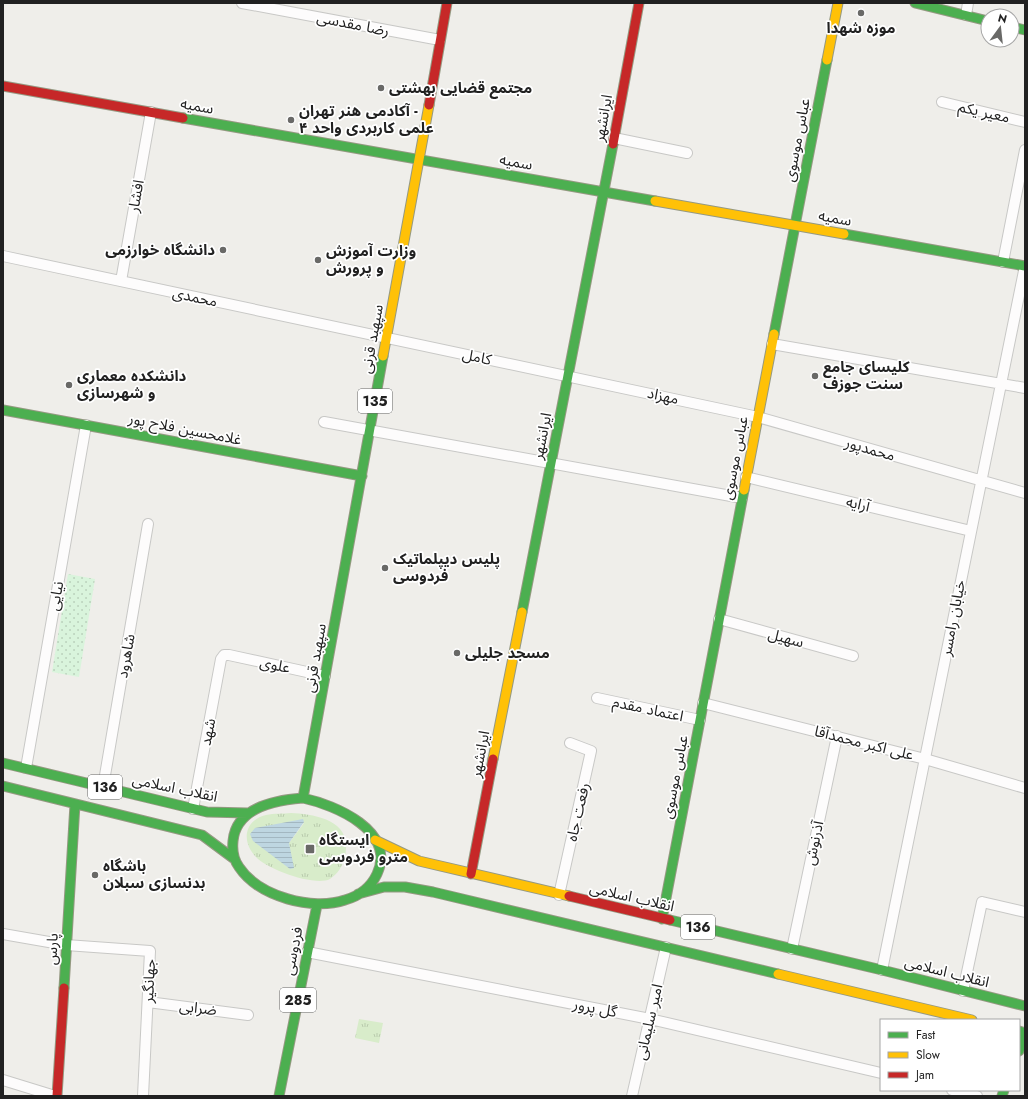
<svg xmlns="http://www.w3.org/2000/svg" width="1028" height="1099" font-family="Jost,'Noto Sans Arabic',sans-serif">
<defs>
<pattern id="grass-tufts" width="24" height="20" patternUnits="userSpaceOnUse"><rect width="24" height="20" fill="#d8ecca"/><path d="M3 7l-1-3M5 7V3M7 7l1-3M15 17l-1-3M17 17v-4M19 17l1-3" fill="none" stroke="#b9caad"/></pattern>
<pattern id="park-dots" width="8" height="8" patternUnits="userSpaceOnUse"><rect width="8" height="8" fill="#d9f4dc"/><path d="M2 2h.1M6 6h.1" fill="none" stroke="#bad1bc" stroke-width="1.8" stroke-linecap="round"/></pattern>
<pattern id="water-rules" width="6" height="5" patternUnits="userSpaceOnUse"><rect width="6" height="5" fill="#bed6e1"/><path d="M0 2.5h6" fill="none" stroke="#a3b7c1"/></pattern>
</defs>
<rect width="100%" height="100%" fill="#efeeea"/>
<path fill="url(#grass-tufts)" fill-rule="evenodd" d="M291,813C312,814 348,819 346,848C346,859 341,872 330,879C315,887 267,869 256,857C241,842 244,820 266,815C274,813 283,814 291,813ZM304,823L289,843L253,841Z
M359,1019L383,1023L379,1043L355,1038Z"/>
<path fill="url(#park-dots)" d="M68,574L95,579L79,677L52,672Z"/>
<path fill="url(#water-rules)" d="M303,819L304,822L289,843L294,868L290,869L253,841L250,834L255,828Z"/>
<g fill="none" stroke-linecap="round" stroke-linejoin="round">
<defs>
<path id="street" d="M242,3L440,40
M966,15L968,3
M942,102L1025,122
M614,138L687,153
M3,256L758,417L1025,493
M1003,262L1025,150
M121,281L151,112
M772,344L1025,388
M324,422L742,498
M746,477L971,531
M719,619L853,656
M597,698L700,720
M703,703L925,759L1025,788
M26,768L86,425
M103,787L148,524
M193,809L221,659L224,655H229L325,676
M559,895L591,751L570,743
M3,934L66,945L150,951L143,1096
M792,949L837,736
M307,952L650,1019L881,1073
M882,970L1025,266
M963,991L982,902L1025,912
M148,1002L248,1015
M3,1080L55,1096
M952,1090L977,1096
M632,1096L666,947"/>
<path id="fast" d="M915,3L988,21
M1012,27L1025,30
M183,118L655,201
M844,234L1025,266
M774,334L827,60
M3,410L362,476
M522,612L613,144
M3,763L207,812L248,813
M3,786L202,835L233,858
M303,798L383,356
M303,798C335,805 397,831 377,874C371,887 359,896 345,900C313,911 259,897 239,867C233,859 232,851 233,841C236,807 275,800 303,798Z
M358,894L384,887H405L433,892L778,974
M662,919L744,490
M670,920L882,970L1025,1006
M64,988L75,804
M1019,1031L1025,1033
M1019,1051L1025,1035
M279,1096L317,905
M1002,1096L1004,1090"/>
<path id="slow" d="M827,60L838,3
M655,201L844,234
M383,356L429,105
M744,490L774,334
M493,759L522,612
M375,840L419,861L569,896
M778,974L972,1020"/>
<path id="jam" d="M3,86L183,118
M429,105L447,3
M613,144L639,3
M471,874L493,759
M569,896L670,920
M57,1096L64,988"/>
</defs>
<use href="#street" stroke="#c8c8c6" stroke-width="12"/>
<use href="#fast" stroke="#959982" stroke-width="11"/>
<use href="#slow" stroke="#959982" stroke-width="11"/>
<use href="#jam" stroke="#959982" stroke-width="11"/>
<use href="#street" stroke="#fdfcfc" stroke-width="10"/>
<use href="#fast" stroke="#4caf50" stroke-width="9"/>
<use href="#slow" stroke="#ffc107" stroke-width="9"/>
<use href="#jam" stroke="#c62828" stroke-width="9"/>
</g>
<g fill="#696967" stroke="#fff" stroke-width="1.5">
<circle cx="861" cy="13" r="4"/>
<circle cx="381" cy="88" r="4"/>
<circle cx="291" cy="120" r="4"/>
<circle cx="223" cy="250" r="4"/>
<circle cx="318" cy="260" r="4"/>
<circle cx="815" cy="376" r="4"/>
<circle cx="69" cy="385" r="4"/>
<circle cx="385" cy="568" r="4"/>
<circle cx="457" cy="653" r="4"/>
<rect x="305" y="844" width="10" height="10" rx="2"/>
<circle cx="95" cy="875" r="4"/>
</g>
<g text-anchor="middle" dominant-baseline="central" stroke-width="3.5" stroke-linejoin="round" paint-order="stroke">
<g fill="#fff" stroke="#646464" stroke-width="1">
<rect x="358" y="389" width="34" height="24" rx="3"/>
<rect x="88" y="775" width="34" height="24" rx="3"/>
<rect x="681" y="915" width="34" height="24" rx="3"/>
<rect x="280" y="988" width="36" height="24" rx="3"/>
</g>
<g font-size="14" font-weight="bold" fill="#212121">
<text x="375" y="401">135</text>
<text x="105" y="787">136</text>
<text x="698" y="927">136</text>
<text x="298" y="1000">285</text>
</g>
<g font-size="15" fill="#212121" stroke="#fff">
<text transform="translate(353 24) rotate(11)">رضا مقدسی</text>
<text transform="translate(197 106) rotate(10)">سمیه</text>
<text transform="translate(984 112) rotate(13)">معیر یکم</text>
<text transform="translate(603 118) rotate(-80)">ایرانشهر</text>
<text transform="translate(797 140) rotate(-79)">عباس موسوی</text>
<text transform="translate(516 162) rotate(10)">سمیه</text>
<text transform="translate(136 196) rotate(-80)">افشار</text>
<text transform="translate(835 218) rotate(10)">سمیه</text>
<text transform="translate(195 297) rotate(12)">محمدی</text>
<text transform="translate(372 339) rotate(-80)">سپهبد قرنی</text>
<text transform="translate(477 357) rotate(12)">کامل</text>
<text transform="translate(663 396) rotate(12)">مهزاد</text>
<text transform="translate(185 429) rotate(11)">غلامحسین فلاح‌ پور</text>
<text transform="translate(542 436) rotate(-79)">ایرانشهر</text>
<text transform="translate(870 449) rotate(16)">محمدپور</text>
<text transform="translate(735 458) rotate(-79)">عباس موسوی</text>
<text transform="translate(858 504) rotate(14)">آرایه</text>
<text transform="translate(56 596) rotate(-80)">نیایی</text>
<text transform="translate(953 618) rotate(-79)">خیابان رامسر</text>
<text transform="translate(786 638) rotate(15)">سهیل</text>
<text transform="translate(126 656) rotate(-80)">شاهرود</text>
<text transform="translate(315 658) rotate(-80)">سپهبد قرنی</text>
<text transform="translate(275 665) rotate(12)">علوی</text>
<text transform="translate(648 709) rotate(12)">اعتماد مقدم</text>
<text transform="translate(208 732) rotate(-79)">شهد</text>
<text transform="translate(864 743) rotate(14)">علی اکبر محمدآقا</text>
<text transform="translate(480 754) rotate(-79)">ایرانشهر</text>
<text transform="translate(675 777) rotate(-79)">عباس موسوی</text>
<text transform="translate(175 788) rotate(12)">انقلاب اسلامی</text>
<text transform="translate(578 812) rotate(-77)">رفعت جاه</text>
<text transform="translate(814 843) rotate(-78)">آذرنوش</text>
<text transform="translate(632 897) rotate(13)">انقلاب اسلامی</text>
<text transform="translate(52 949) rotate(-87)">پارس</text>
<text transform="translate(293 951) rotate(-79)">فردوسی</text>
<text transform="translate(947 972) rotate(14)">انقلاب اسلامی</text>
<text transform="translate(149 981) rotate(-87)">جهانگیر</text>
<text transform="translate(198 1008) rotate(7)">ضرابی</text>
<text transform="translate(595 1008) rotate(11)">گل پرور</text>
<text transform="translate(649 1022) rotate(-77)">امیر سلیمانی</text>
</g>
<g font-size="15" font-weight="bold" fill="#212121" stroke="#fff" text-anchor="start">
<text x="861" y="28" text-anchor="middle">موزه شهدا</text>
<text x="389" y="88">مجتمع قضایی بهشتی</text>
<text x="299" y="111">آکادمی هنر تهران -<tspan x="299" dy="17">علمی کاربردی واحد ۴</tspan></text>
<text x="215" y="250" text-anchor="end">دانشگاه خوارزمی</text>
<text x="326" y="251">وزارت آموزش<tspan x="326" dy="17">و پرورش</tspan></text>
<text x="823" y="367">کلیسای جامع<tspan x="823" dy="17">سنت جوزف</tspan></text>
<text x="77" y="376">دانشکده معماری<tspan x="77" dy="17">و شهرسازی</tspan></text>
<text x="393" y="559">پلیس دیپلماتیک<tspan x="393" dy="17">فردوسی</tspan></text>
<text x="465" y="653">مسجد جلیلی</text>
<text x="319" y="840">ایستگاه<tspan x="319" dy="17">مترو فردوسی</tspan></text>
<text x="103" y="866">باشگاه<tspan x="103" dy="17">بدنسازی سبلان</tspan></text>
</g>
</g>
<rect width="1028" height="1099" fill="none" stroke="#212121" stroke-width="8"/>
<rect x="880" y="1019" width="140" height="72" fill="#ffffff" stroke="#a6a6a6"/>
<rect x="888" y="1032" width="20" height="6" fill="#4caf50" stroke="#a6a6a6"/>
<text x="916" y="1039" font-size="12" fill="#212121">Fast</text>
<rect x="888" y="1052" width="20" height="6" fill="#ffc107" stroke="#a6a6a6"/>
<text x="916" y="1059" font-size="12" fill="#212121">Slow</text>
<rect x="888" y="1072" width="20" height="6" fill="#c62828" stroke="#a6a6a6"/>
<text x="916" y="1079" font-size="12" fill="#212121">Jam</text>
<g transform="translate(1000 28) rotate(15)"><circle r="19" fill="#ffffff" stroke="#a6a6a6"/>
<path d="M0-3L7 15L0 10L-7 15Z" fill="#696967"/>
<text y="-6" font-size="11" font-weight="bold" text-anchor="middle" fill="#212121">N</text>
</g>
</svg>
